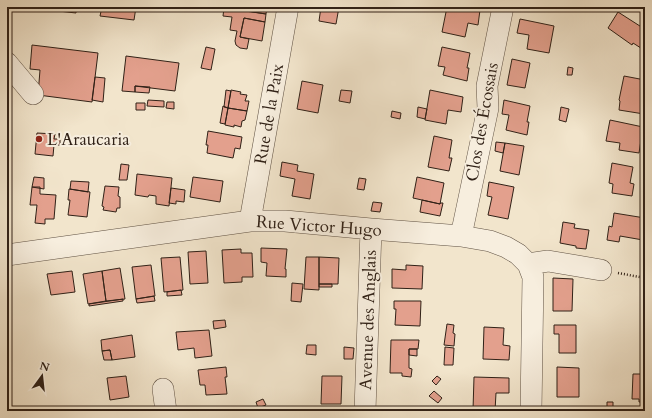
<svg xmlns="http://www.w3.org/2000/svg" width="652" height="418" font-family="Cardo,serif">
<rect width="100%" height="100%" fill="#f2e5cc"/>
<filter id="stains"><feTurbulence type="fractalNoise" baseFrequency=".005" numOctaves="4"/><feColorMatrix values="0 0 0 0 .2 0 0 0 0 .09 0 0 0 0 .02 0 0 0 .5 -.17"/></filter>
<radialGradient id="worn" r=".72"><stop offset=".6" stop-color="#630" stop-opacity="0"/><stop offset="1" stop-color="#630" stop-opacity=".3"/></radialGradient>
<path fill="#e3a08d" stroke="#302117" d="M42,7H76V13L41,9Z
M98,7H136L134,20L100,16L102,7Z
M236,7H267L266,14L235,9Z
M321,7H339L336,24L319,21Z
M447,7H462L480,10L478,25L468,23L465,37L442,32Z
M224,8L266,14L265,22L244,18L240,37L249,39L247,49L240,48L236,45L235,41L237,31L230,30L232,17L223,16Z
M618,12L643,28L641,31L645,33V48L644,50L633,43L632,45L608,28Z
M244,18L265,22L262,41L240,37Z
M520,19L554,26L549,53L527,49L529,35L517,33Z
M32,45L98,53L92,102L38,95L40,70L30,69Z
M206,47L215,49L211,70L201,68Z
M442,47L470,53L467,68H469L467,81L443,75L445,67L438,66Z
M126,56L179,63L175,91L135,86V92L122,91Z
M512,59L530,63L525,88L507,85Z
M568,67L573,68L572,75H567Z
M624,76L645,80L644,114L619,110L620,101L619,100Z
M95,77L105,78L103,102L92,100Z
M302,81L323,85L318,113L297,109Z
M135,86L150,87L149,93L135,92Z
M226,90L231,91L228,108L224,107Z
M231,90L241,92L240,94L247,95L245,101H249L247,111L228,108Z
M341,90L352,91L350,103L339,101Z
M430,90L463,97L461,112L448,110L446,124L425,120Z
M148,100L164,101V107L147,106Z
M504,100L530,106L527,122H529L527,135L506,130L509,115L502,114Z
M167,102H174V109L166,108Z
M136,103H145V110H136Z
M223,106L228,108L225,124L220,123Z
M418,107L427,109L425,119L417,117Z
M561,107L569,109L566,122L559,120Z
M228,108L247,111L245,120L242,121L241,127L234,125V127L225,125Z
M392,111L401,113L400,119L391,117Z
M610,120L643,127L639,153L619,150L620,143L606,141Z
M208,131L242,137L240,149L235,148L233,158L207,153L208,145H206Z
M37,133L55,134L54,139H60V145H54L53,156L35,154Z
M434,136L452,140L449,158H452L449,171L428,167Z
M496,142L505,143L503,153L495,151Z
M505,143L524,146L519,175L500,171Z
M282,162L298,165L297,171L314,174L310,199L292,196L295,179L280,176Z
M612,163L633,167L630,183L634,184L632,196L612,193L613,184L609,183Z
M121,164L129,165L127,180H119Z
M137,174L172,178L169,206L156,204V196L149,195L148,197L135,195Z
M34,177L44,178V189L32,187Z
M193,177L223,181L220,202L190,197Z
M417,177L444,183L440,204L413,198Z
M359,178L366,179L364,190L357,189Z
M71,181L89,182L88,192L70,189Z
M489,182L514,187L508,219L488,215L492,197L487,196Z
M105,186L119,187L118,196L120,197V208H117L116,212L103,210L104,207L102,206Z
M32,187H40V194L56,195L54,219H45V224L35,223L37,205H30Z
M171,188L185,190L184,202L176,201V204L169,203Z
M69,189L90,192L87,217L68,215L70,200H68Z
M422,200L440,204V203H443L440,216L420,212Z
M373,202L382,203L380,212L371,211Z
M614,213L645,218V228L643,240L620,236L619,242L607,240L609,226L612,227Z
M563,222L575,224L574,228L589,230L586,249L576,248V246L560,243Z
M261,248L287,249L285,269H286V277L266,276L267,263L261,262Z
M241,249V253H252L253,277H242V282L224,283L222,250Z
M206,251L208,283L190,284L188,252Z
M180,257L183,290L164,292L161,258Z
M306,257H319V290L304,289Z
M319,257L339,258L338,284H319Z
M151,265L155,296L136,299L132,267Z
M406,265L423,266L422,289L392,288V269L406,270Z
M120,268L125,299L106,301L102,271Z
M72,271L75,292L51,295L47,274Z
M102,271L106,301L88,304L83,274Z
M553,278L573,279L572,311H553Z
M292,283L303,284L301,302L291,301Z
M319,284H332V287H319Z
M181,290L182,295L167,296V292Z
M154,296L155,301L137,303L136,299Z
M123,299V301L89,306V304Z
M394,301H421L420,326L395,325L396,309H394Z
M225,320L226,327L214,329L213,321Z
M447,324L454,325L453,333L455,334L454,346L444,345Z
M554,325H576V353H559V334H554Z
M484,327L504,328L503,345L510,346L509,360L483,359Z
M209,330L212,356L195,358L194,348L178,350L176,332Z
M132,335L135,357L112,360L110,350L102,351L101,340Z
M391,340H419L418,349H409V368L412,369L411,377L402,376V373H390Z
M307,345H316V355L306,354Z
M344,347L354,348L353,359H344Z
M445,347L454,348L453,365H444Z
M409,349H417V356L409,355Z
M110,350L112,360H104L102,351Z
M226,367L227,377H225L227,394L206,395L205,385H200L198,370Z
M557,367L579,368V397H557Z
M633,374H645V402H639V399H632Z
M126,376L129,397L110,400L107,378Z
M322,376H342L341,404H321Z
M437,376L441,379L436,385L432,381Z
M474,377L509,378V393H496L495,411L473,410Z
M434,391L442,398L438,403L429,396Z
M263,399L266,405L258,408L256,402Z
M607,402H613V409L607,410Z"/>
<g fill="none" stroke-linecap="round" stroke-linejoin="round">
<defs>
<path id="minor" d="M7,63L33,94
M250,221L288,7
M461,236L488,108L487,86L503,7
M7,255L250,221H285L371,229L461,236L490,241L506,247L518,254L528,264L533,277L531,411
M528,264L548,261L601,270
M163,389L166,411
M365,411L371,229"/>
</defs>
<use href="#minor" stroke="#605244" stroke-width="22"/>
<path stroke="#302117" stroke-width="2.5" stroke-dasharray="1 2" stroke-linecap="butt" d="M618,273L645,278"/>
<use href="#minor" stroke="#f7eede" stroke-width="21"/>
</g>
<circle fill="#8f2418" stroke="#f7eede" stroke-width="1.5" cx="39" cy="139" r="4"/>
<g text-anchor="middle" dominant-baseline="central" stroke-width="4" stroke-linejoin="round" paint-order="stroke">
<g font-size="17" fill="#302117" stroke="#f7eede">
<text transform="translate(269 114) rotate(-80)">Rue de la Paix</text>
<text transform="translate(482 122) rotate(-80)">Clos des Écossais</text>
<text transform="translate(319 226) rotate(4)">Rue Victor Hugo</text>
<text transform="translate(368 320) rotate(-88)">Avenue des Anglais</text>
</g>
<g font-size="17" fill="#302117" stroke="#f7eede" text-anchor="start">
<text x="47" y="139">L'Araucaria</text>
</g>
</g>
<rect width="652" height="418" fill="none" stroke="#f2e5cc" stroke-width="24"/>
<rect x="8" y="8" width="636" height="402" fill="none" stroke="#302117" stroke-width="2"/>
<rect x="12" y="12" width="628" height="394" fill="none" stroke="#302117"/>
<g transform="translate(42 376) rotate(15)" stroke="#f7eede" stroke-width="3" paint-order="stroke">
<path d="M0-3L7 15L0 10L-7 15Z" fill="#302117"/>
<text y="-6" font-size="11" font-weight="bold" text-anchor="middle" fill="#302117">N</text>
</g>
<rect width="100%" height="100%" filter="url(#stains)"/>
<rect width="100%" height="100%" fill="url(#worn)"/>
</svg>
